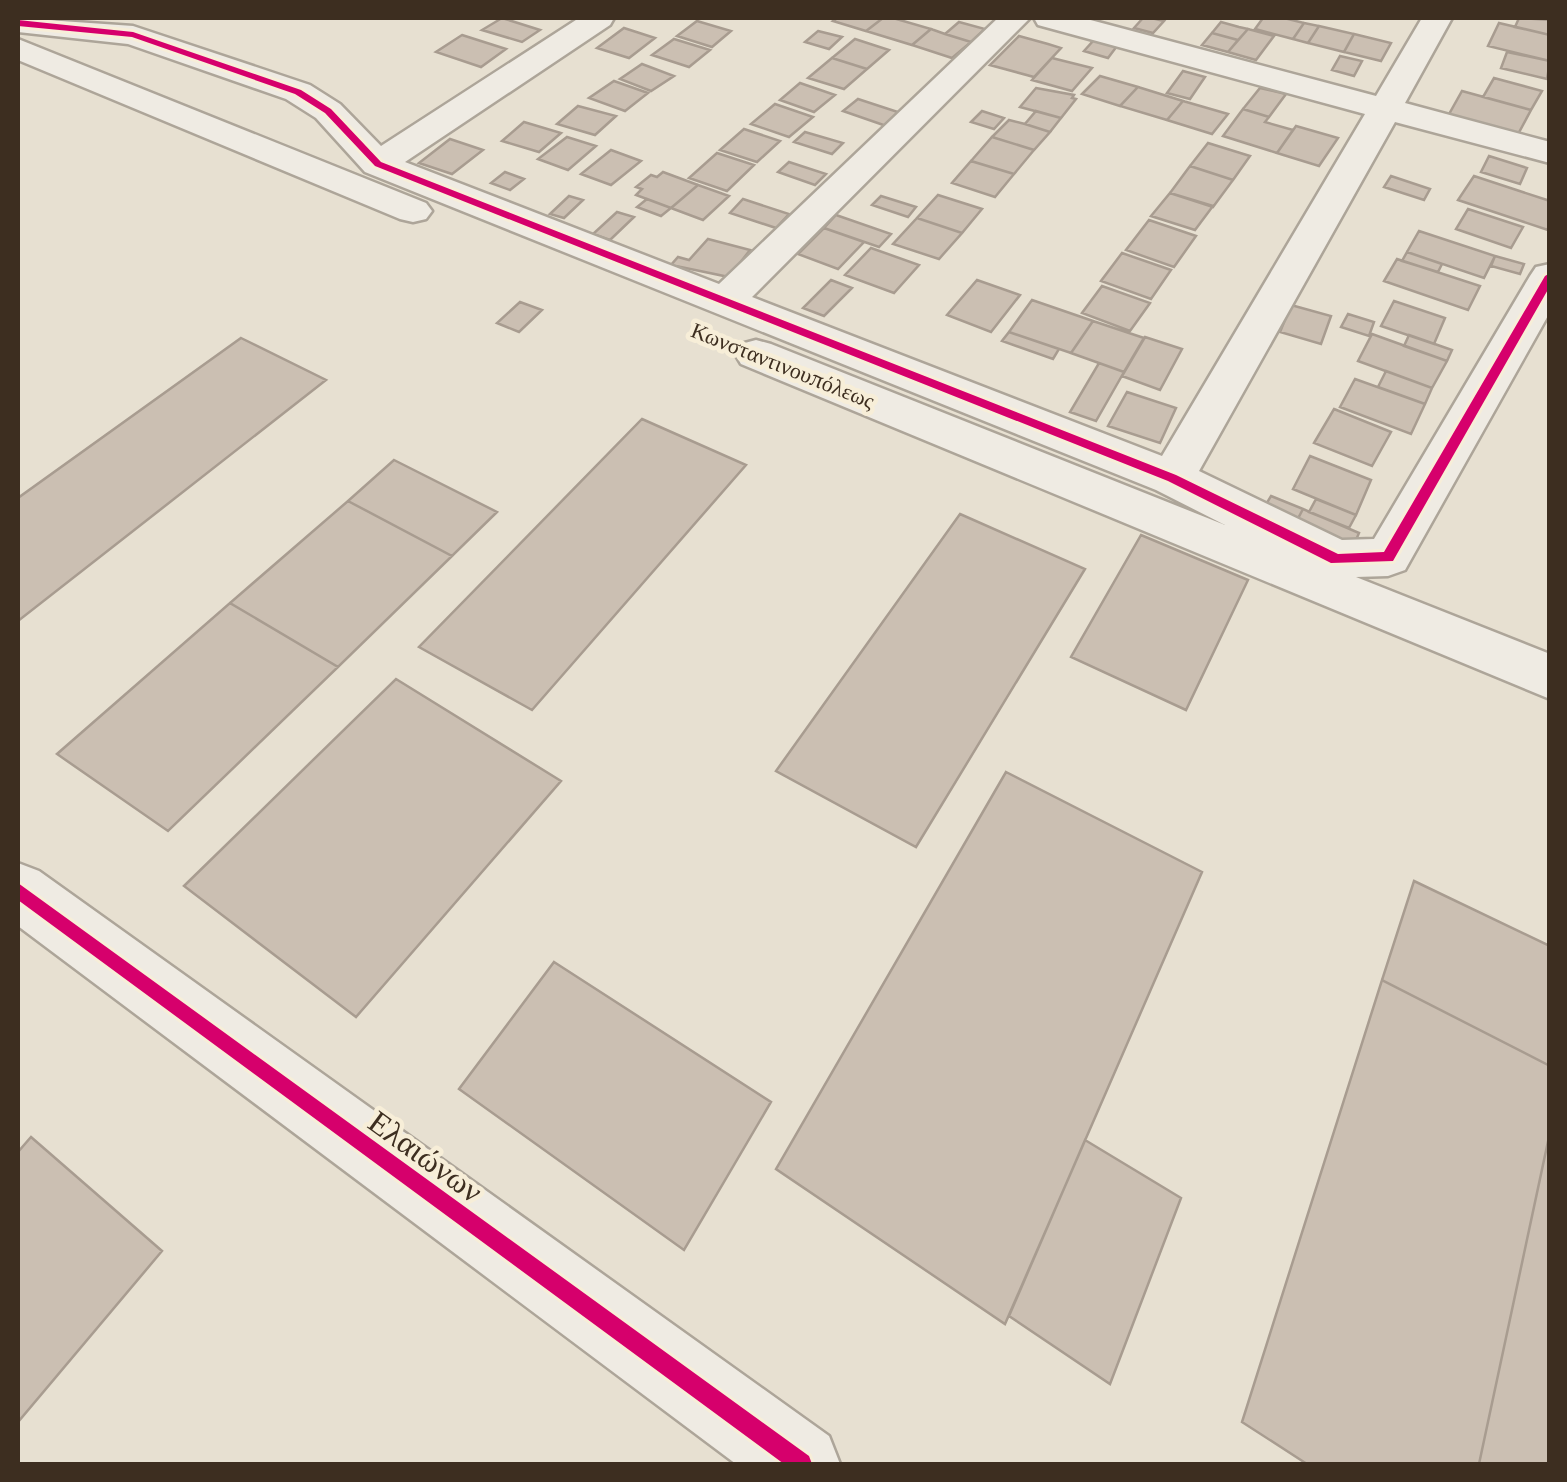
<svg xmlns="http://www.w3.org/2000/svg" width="1567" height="1482" font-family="Lora,serif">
<rect width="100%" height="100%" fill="#e7e0d1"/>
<path fill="#cbbfb2" stroke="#a89c90" stroke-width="2.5" d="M502,18L540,30L522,42L482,30Z
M837,18H883L866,31L833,21Z
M883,18H893L931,29L912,45L866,31Z
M1143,18H1151L1164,21L1153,33L1134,28Z
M1263,18H1284L1304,23L1293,39L1255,29Z
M1519,18L1550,20V35L1515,27Z
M697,21L731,31L712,47L677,36Z
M959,22L985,29L971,42L945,34Z
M1221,22L1239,27L1248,29L1238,40L1212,33Z
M1304,23L1319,26L1308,43L1293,39Z
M1499,23L1550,35V61L1488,46Z
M1319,26L1354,34L1344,52L1308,43Z
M624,28L655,38L629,58L597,48Z
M931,29L945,34L971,42L952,58L912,45Z
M1248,29L1274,36L1256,60L1228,52Z
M818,31L842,37L829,49L805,42Z
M1212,33L1238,40L1228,52L1202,45Z
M1354,34L1391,43L1381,61L1344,52Z
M462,35L506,49L481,67L436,52Z
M1019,36L1048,44L1061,48L1034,77L990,65Z
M674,39L710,50L689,67L652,55Z
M855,39L889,50L867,69L832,58Z
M1094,40L1117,46L1108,58L1084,51Z
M1507,52L1550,61L1547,79L1501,68Z
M1340,56L1362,61L1354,76L1332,70Z
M832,58L867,69L844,89L808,78Z
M1052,58L1092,68L1072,91L1032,80Z
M642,64L674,76L651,91L620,79Z
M1183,71L1205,77L1190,99L1167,93Z
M1100,76L1138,87L1120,106L1082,94Z
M1494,78L1542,91L1531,110L1483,97Z
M614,81L648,93L625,111L589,98Z
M800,83L835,95L814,112L780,100Z
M1138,87L1183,101L1167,120L1120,106Z
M1036,88L1074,95L1072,98L1076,99L1061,118L1020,107Z
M1260,88L1286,94L1269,117L1243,109Z
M1462,91L1531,110L1517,136L1448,116Z
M858,99L910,116L895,129L843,111Z
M1183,101L1228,114L1212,134L1167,120Z
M775,104L813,117L789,137L751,124Z
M578,106L616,116L595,135L557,124Z
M1243,109L1269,117L1265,122L1293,130L1277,153L1223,136Z
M982,111L1004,118L994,129L971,122Z
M1036,111L1061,118L1050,132L1025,124Z
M1009,120L1025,124L1050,132L1034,150L992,137Z
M524,122L561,133L539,152L502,141Z
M1296,126L1338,138L1319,166L1277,153Z
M744,129L780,141L757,162L720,150Z
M805,132L843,143L832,154L794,142Z
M567,137L596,146L568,170L538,159Z
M992,137L1034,150L1014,174L971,161Z
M450,139L483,150L452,174L419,163Z
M1208,143L1250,156L1233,180L1190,166Z
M611,150L641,161L611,185L581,174Z
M717,153L754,165L727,191L689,178Z
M1489,156L1527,168L1520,184L1481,172Z
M971,161L1014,174L995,197L952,183Z
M789,162L826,174L815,185L778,172Z
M1190,166L1233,180L1213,207L1170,193Z
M505,172L524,179L510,190L491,183Z
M663,172L698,185L671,208L636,195L642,189L636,187L651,175L657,177Z
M1391,176L1430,189L1424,200L1384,187Z
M1474,176L1550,201L1548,230L1458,200Z
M698,185L729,196L703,220L671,208Z
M1170,193L1213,206L1195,230L1151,216Z
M938,195L982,209L962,233L917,218Z
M569,196L583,200L564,218L550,214Z
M881,196L916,207L908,217L872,205Z
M647,199L671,208L661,216L637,207Z
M743,199L789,214L776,228L730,213Z
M1468,209L1523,227L1511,248L1456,229Z
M617,212L634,217L610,240L593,234Z
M836,215L891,234L879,247L824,228Z
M917,218L962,233L939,259L893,244Z
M1149,220L1196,236L1174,267L1126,250Z
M824,228L864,242L838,269L798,254Z
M1419,231L1495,256L1484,278L1407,252Z
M708,239L750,250L729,277L671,265L678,257L689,260Z
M871,248L919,265L894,293L845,275Z
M1407,252L1442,264L1438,272L1402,261Z
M1122,253L1171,270L1151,299L1101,281Z
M1495,256L1524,264L1520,274L1491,266Z
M1397,259L1480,286L1468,310L1384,281Z
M831,280L852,288L824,316L803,308Z
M977,280L1020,295L991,332L947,315Z
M1102,286L1150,303L1130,331L1082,313Z
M1032,300L1093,321L1071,353L1009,332Z
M1394,301L1445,318L1434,344L1381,326Z
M520,302L542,310L519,332L497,323Z
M1291,305L1331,316L1321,344L1280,332Z
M1348,314L1374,322L1369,336L1341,327Z
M1093,321L1144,338L1124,372L1071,353Z
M1009,332L1059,349L1053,359L1002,341Z
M1372,334L1447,361L1432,388L1358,361Z
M1409,335L1452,350L1447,361L1404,346Z
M1145,337L1182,349L1160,390L1122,376Z
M241,338L326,380L18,621V498Z
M1099,363L1124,372L1096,421L1070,412Z
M1386,371L1432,388L1425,404L1378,387Z
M1355,379L1425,404L1411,434L1340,407Z
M1127,392L1176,408L1160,443L1108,426Z
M1334,409L1391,432L1372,466L1314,443Z
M642,419L746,465L532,710L419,647Z
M1310,456L1371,480L1356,515L1293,489Z
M394,460L497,512L452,556L348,501Z
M1271,496L1303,509L1292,530L1259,516Z
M1316,499L1356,515L1349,528L1309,512Z
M348,501L452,556L338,667L230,603Z
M1303,509L1359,533L1350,554L1292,530Z
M960,514L1085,569L916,847L776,771Z
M1141,535L1248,580L1186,710L1071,657Z
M230,603L338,667L168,831L57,754Z
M396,679L561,781L356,1017L184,886Z
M1006,772L1202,872L1005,1324L776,1169Z
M1414,881L1550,946V1066L1382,980Z
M554,962L771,1102L684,1250L459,1089Z
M1382,980L1550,1066V1132L1479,1464H1307L1242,1422Z
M1550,1132V1464H1479Z
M31,1137L162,1251L18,1422V1152Z
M1085,1140L1181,1198L1110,1384L1009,1316Z"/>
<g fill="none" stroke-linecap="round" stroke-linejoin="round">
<defs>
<path id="minor" d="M18,18L133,26L310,85L340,104L381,146L579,18H614L610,25L405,162L719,284L998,18H1030L752,297L1162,456L1365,114L1038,25L1034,18H1083L1376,96L1422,18H1452L1405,103L1550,142V163L1395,122L1199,471L1342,540L1374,539L1530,276L1536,267L1550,264V312L1405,570L1388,576L1356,577L1550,654V699L741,364L735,354L741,344L756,340L771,344L1225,525L1156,490L365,172L316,118L286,99L128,44L18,32Z
M18,39L426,203L432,211L426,219L413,222L400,219L18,60Z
M18,863L39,871L829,1436L840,1464H736L18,926Z"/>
</defs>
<use href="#minor" stroke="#ada599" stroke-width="5"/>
<use href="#minor" fill="#efebe3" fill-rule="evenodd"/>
<defs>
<path id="cycleway" d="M18,20L133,32L301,90L331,109L381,162L1176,475L1338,554L1384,552L1545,276L1550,273V286L1393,561L1331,563L1168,481L375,166L325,113L295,94L132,37L18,26Z
M18,883L809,1456L812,1464H784L18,900Z"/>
</defs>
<use href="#cycleway" stroke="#f7eed8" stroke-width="6"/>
<use href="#cycleway" fill="#d6006c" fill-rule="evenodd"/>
</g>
<g text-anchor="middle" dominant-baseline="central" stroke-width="9" stroke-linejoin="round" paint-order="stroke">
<g font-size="22" fill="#3d2e20" stroke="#f7eed8">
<text transform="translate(783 365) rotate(22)">Κωνσταντινουπόλεως</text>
</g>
<g font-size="32" fill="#3d2e20" stroke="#f7eed8">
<text transform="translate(426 1156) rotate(36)">Ελαιώνων</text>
</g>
</g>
<rect width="1567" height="1482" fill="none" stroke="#3d2e20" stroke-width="40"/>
</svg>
